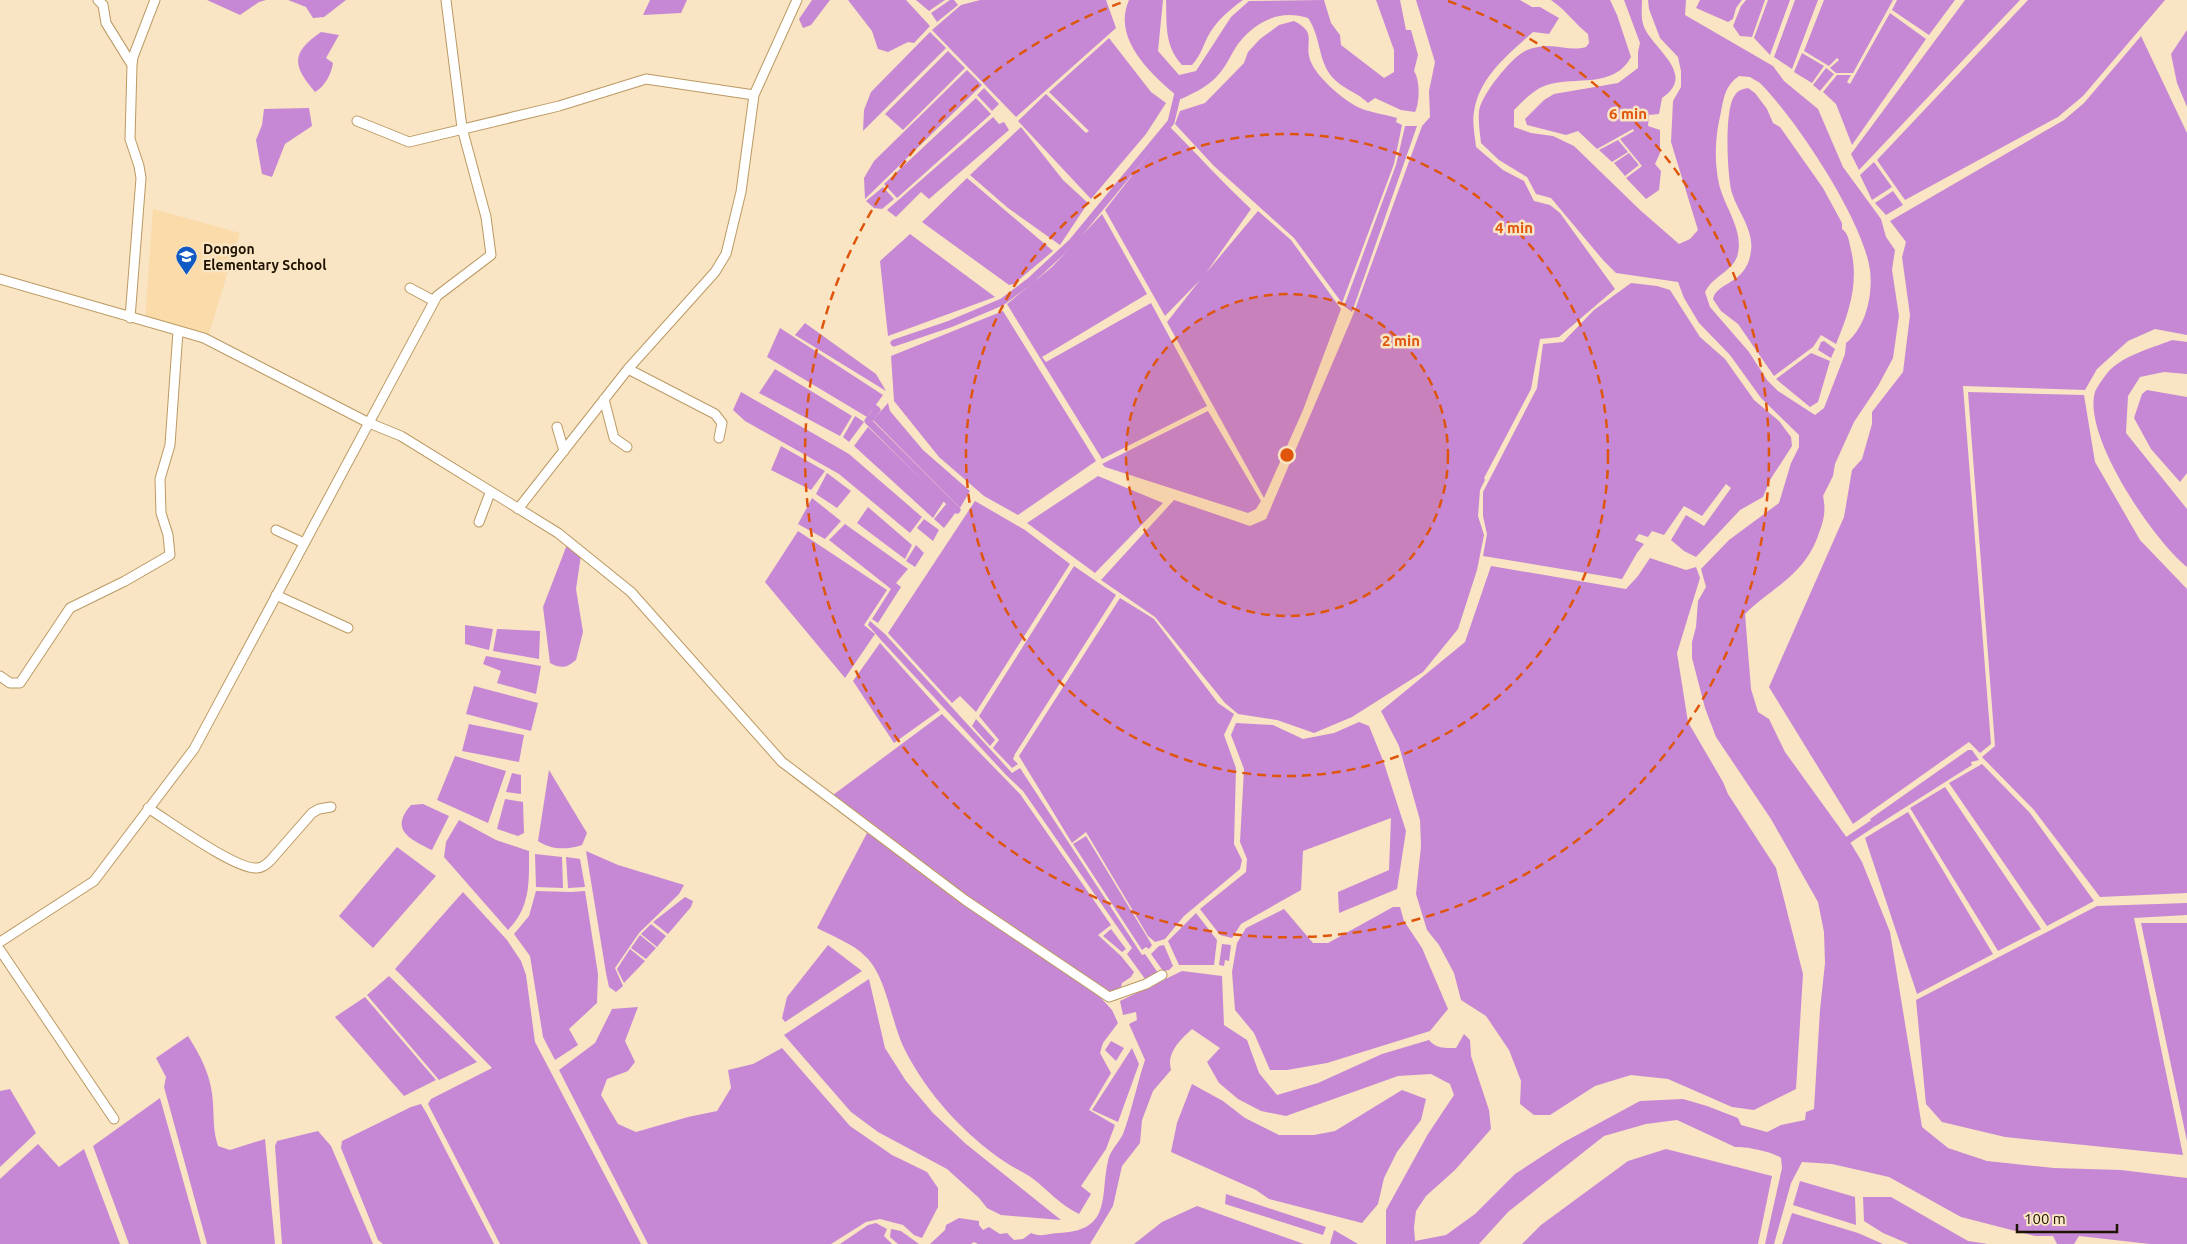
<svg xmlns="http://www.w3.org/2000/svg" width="2187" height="1244" font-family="Ubuntu,sans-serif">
<rect width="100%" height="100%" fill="#f9e4c3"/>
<path fill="#fbdba9" d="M153,209L240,233L208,336L145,320Z"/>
<path fill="#c688d5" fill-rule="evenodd" d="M207,0H266L259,2L240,15Z
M288,0H346L324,17L313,18L306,7Z
M650,0H687L681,13L643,15Z
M812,0H830L811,25L803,28L799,19Z
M848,0H906L930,26L914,43L908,42L888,52L878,49L872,31Z
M916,0H945L929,11Z
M950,0H954L958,5L937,22L931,13Z
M980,0H1106L1116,28L1016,117L932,30L961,5Z
M1129,0H1163L1158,51L1179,75L1196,71L1231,17L1249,1L1324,0L1331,23L1340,35L1341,45L1384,78L1394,72V50L1376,0H1400L1406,30H1411L1418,55L1414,71C1420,80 1420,102 1415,112L1401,110L1375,98L1368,103C1356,91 1339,88 1329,73C1318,56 1320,35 1308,18C1280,9 1256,21 1238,44C1231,54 1227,65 1219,74C1209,86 1196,92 1181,99C1154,77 1111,40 1129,0Z
M1166,0H1243C1229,10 1215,22 1207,38C1202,49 1200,56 1192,65H1182C1164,45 1167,25 1166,0Z
M1416,0H1520L1532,7H1540L1559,18L1549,34L1533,32C1508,55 1479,77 1474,112C1472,123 1475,136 1476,147L1503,170L1524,181L1534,201L1550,205L1560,213L1615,289L1559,337L1540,339L1531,389L1484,478L1485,480L1480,490L1478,516L1484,535L1477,570L1458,629L1423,672L1352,717L1314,733L1277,720L1238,714L1225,703L1155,617L1101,580L1174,500L1250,526L1266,519L1353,315L1422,126L1430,117L1429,91L1435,62Z
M1551,0H1610L1617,15L1631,57C1614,89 1576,76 1547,85C1534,89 1523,101 1514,110V127L1531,133L1553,136L1574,146L1640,210L1679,244L1690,239L1698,230L1671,142L1673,101L1681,87V71L1678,57L1660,38L1649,9L1648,0H1686L1685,15L1773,66L1784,81L1818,109L1843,167L1881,219L1886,237L1895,250L1892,270L1899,316L1893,358L1878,386L1854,422L1835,464L1833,476L1823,496C1826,511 1824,519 1819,533C1805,575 1774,586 1745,614L1751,689L1758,712L1769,719L1785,752L1850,842L1862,862L1890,932L1922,1127L1948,1148L1987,1161L2054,1168L2121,1170L2187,1178V1244H2150L2079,1236L2074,1244H2057L2053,1236H2035L1961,1217L1889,1177L1832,1164L1802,1162L1791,1183L1774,1244H1765L1782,1168L1781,1158C1774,1152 1745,1146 1735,1147L1677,1120L1646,1124L1604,1136L1508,1212L1479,1244H1386V1210L1428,1134L1454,1095L1450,1084L1431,1074L1398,1076L1286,1116L1261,1111L1238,1099L1219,1083L1207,1062L1220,1048L1192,1029C1181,1039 1166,1053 1171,1070L1153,1091L1142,1120L1140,1143L1122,1166L1113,1206L1090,1244H978L974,1242L971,1244H930L945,1230L946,1225L959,1218L979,1221V1225L983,1230L989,1227L1000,1234L1007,1233L1014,1240L1023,1239L1031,1233C1042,1238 1049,1233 1060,1233C1114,1230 1099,1194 1109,1157C1112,1149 1119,1142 1123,1134C1132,1110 1137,1084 1145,1060L1129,1024L1137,1020L1136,1012L1123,1015L1120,1001L1182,971L1222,976L1224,1025L1247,1040L1259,1073L1277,1095L1318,1083L1382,1054L1429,1040C1436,1049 1446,1048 1456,1048L1464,1034L1470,1040L1471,1056L1489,1110L1491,1129L1455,1170L1426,1196L1416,1211L1414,1227L1415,1241L1446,1235L1475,1214L1515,1174L1564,1142L1640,1101L1683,1099L1707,1106L1738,1118L1741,1125L1767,1132L1781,1125L1805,1120L1806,1112L1814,1109L1820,1010L1825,963L1824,932L1818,902L1771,819L1716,737L1705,708L1692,658V642L1696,627L1698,601L1706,587L1701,569L1729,540L1779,503L1791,463L1799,447V435L1761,398L1730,355L1699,323L1684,298L1678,282L1616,273L1603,260L1551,198L1536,194L1527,177L1499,160L1481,143C1480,133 1478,122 1479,112C1480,96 1511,58 1525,51C1530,48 1542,46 1548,46C1561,46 1572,51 1586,47L1589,43L1588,34C1574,23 1566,10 1551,0ZM1739,76L1750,77L1760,83C1796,119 1863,220 1870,270C1873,295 1866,327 1846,343L1845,354L1824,408L1815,415L1778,391L1767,380L1749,352L1710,307L1705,292L1708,287C1716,276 1732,270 1737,257C1745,231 1725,209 1719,184C1714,161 1715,136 1721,112C1724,97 1725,86 1739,76Z
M1624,0H1642C1642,11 1640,21 1646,31C1659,53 1695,76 1662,98L1659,114L1649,115L1648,126L1660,130V153L1655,164L1661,171L1659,190L1646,199L1626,178L1642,166L1620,139L1634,131L1633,129L1597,149L1578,131L1566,135L1527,125L1525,119L1544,100L1554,94L1618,83L1638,68V52L1640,43Z
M1700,0H1742L1736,8L1733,19L1728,22L1696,8Z
M1746,0H1765L1752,37L1740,36L1733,26L1741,6Z
M1768,0H1790L1770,55L1754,38Z
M1795,0H1818L1792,69L1774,57Z
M1824,0H1893L1853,73H1836L1830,68L1839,60L1837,58L1829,66L1804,51Z
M1897,0H1955L1929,35L1892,10Z
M1965,0H2020L1859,170L1851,154Z
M2028,0H2165L2083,96L2058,117L1905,200L1877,160Z
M1890,13L1926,39L1852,145L1836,104L1823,92L1837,75H1851L1847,82L1850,84Z
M1294,21C1316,32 1306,40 1309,56C1312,74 1344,101 1360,108C1371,113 1385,114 1397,118L1396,122L1402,125L1394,164L1342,303L1294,238L1214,166L1175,124L1180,111L1205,103L1244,63L1248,52L1260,39L1279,25Z
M2187,30V107L2177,83L2171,54Z
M321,32L339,35L326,58L333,63C331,75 325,86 315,92C292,65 291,53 321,32Z
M930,32L946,48L863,131L864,110L871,92Z
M2141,36L2187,133V335L2155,329L2128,341L2097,369L2085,390L1963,386L1991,744L1980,753L1969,742L1853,824L1769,687L1844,517L1852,470L1862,459L1872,424V412L1903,372L1910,315L1902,257L1906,242L1890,221L2064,120L2084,103Z
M1109,38L1151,92L1166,103L1146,134L1091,199L1018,121L1046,94L1086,133L1089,131L1049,92Z
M948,51L965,68L903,130L885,114Z
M1802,53L1824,66L1812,83L1794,72Z
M1826,68L1834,74L1820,91L1813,85Z
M967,70L982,85L865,199L864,178L874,161Z
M984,88L999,104L992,111L977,95Z
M1748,88L1755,93L1767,109L1773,123L1780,127L1823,188L1842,223V229C1849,234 1849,242 1851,250C1859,283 1849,313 1836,344L1821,335L1813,347L1774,376L1738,324L1721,311L1713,299C1717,281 1747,285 1751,251C1754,230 1738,212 1732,193C1727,176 1724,108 1735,95C1738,90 1743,89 1748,88Z
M976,98L991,114L897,198L884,184Z
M309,108L312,126L285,144L272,177L262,174L256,140L262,125L264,109Z
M993,117L999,124L1004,122L1009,130L929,199L921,192L896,217L887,210Z
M1405,126H1417L1352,312L1344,306L1396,165Z
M1021,127L1063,180L1088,203L1060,245L1008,208L970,175Z
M1170,127C1197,154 1223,183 1251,209L1206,273L1258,211L1291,240L1341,309L1303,410L1264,498L1167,322L1200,280L1165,316L1105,210Z
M1618,140L1628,152L1612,162L1599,150Z
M1629,153L1639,165L1625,176L1614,163Z
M1874,162L1892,187L1872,200L1860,175Z
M967,178L1053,251L1014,284L1009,285L922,222Z
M883,187L894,199L882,209L874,208L866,201Z
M1893,191L1903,205L1886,215L1875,203Z
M1102,214L1147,294L1042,357L1046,362L1151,303L1207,406L1102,459L1007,304L1052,267Z
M910,234L995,297L888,336L880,261Z
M1631,283L1657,286L1670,290L1700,337L1725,359L1754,400L1779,421L1791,437L1792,446L1770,480L1763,497L1740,510L1696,557L1684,551L1671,540L1686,515L1704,526L1731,488L1726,484L1702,516L1684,506L1664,535L1652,531L1648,537L1639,534L1635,540L1644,544L1637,553L1622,579L1483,556L1487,534L1483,516V492L1537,388L1543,344L1563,342L1594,310Z
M1003,311L1096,461L1018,515L984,496L939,457L894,401L891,356Z
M805,323L876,374L886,391L795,335Z
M780,328L883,395L867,417L767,357Z
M2172,340L2187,342V374L2164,372L2140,377L2128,396L2126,433L2187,509V567C2154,541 2082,436 2095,392C2097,387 2102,380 2105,376C2119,356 2150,349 2172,340Z
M1824,341L1835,349L1831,358L1818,350L1821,342Z
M1811,353L1830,361L1818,402L1810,407L1776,379Z
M775,369L852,416L840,436L759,393Z
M2147,390L2187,397V473L2180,482L2151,449L2134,418L2142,394Z
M741,392L849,454L922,517L910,533L839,474L745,421L733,410Z
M1968,392L2084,395L2095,462L2140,540L2187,589V893L2100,897L2034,810L1982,757L1995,746Z
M888,403L890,411L923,450L970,491L960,508L873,420Z
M1208,411L1261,501L1256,509L1248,513L1105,467L1102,464Z
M855,416L864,422L849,442L843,437Z
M868,427L944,501L933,518L854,446Z
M781,446L825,471L811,490L771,470Z
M827,473L851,491L837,508L816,494Z
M1098,476L1163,503L1095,573L1027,523Z
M812,498L841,521L825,539L798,524Z
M975,501L1025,530L1070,564L976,712L960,696L952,703L888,633Z
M947,503L956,512L944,528L934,519Z
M868,507L912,545L905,559L857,523Z
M924,519L939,530L933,541L917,528Z
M845,524L908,569L896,583L901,587L878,623L872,619L891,589L829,540Z
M798,531L887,590L864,625L875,634L845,678L765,582Z
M568,542L581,555L576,589L583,632L576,660C566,668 562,669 550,663L543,607Z
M916,545L924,553L915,567L906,561Z
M1650,558L1686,570L1696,567L1700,578L1677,653L1688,722L1723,782L1728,794L1776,868L1803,974L1796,1089L1754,1110L1732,1107L1668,1079L1631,1075L1595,1086L1550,1115H1534L1520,1104L1521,1081L1509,1050L1486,1016L1461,1000L1454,973L1439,945L1427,930L1416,894L1421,846L1420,820L1399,746L1381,711L1465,642L1491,566L1626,589L1638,576Z
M1074,566L1116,595L1015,754L1013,759L1018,764L1012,768L993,748L999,740L979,716Z
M1120,598L1154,619L1218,703L1234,714L1224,735L1236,768L1234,844L1242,860L1240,869L1184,916L1165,939L1155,942L1148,936L1086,832L1072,843L1019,756Z
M870,621L885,634L1012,773L1020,768L1142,955L1145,954L1158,973L1145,979L1127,954L1132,948L1023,791L1007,776L881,640L868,625Z
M465,625L493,629L489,650L465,644Z
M497,629L540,631L539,659L493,651Z
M880,643L940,710L894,743L853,681Z
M486,656L541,666L536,694L497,683L501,671L483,664Z
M474,686L538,703L531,731L466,714Z
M942,714L1020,794L1111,925L1098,935L1121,956L1134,972L1131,977L1122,983L1121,987L1113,993L1106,992L967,898L833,795Z
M976,719L995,740L990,746L972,726Z
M1359,722L1369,726L1384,763L1406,831L1397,889L1339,913L1338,892L1389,870L1391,818L1303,851L1301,890L1241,924L1232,938L1220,935L1200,909L1246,872L1247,859L1240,842L1244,769L1231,735L1236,723L1273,725L1303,739L1334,733Z
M469,724L524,735L519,762L462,751Z
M1968,750H1972L1979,760L1971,762L1972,765L1876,826L1870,819Z
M455,756L506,771L488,823L437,800Z
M1982,764L2030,813L2094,901L2047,926L1949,783Z
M549,770L587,833L582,845C567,850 551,850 538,841Z
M512,773L521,775V794L506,792Z
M1945,787L2041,929L1998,951L1910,808Z
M505,799L523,802L524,833L518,836L497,829Z
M423,804L449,816L432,850C410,839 389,830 411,805Z
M1908,812L1993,954L1917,994L1865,838Z
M459,820L496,840L529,851C529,881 531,907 508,930L444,857L446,842Z
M867,833L1101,998L1112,1010L1118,1023L1103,1043L1100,1053L1111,1073L1089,1110L1115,1125L1106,1149L1081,1186L1091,1194L1079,1214C1060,1205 1048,1190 1032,1178C1023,1172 1014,1168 1005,1162C965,1135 927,1094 905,1050C891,1023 887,977 866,957C854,944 832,936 817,928Z
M1086,836L1152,945L1149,949L1146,947L1142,950L1073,844Z
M397,847L436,876L373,948L339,916Z
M586,851L618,865L684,885L679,894L639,933L615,968L623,986L616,992L609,987L606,973Z
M535,854L562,857L563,888L536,887Z
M566,857L580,859L585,887L568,888Z
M536,891L571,892L585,891L598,974L597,1003L569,1029L578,1045L555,1060L543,1037L530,956L514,934L529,916Z
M463,892L507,940L521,961L526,975L535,1042L641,1244H500L428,1104L431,1099L492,1068L395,969Z
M685,897L693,901L691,907L668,934L653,922Z
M2187,903V915L2134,918L2183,1155L2005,1137L1942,1122L1926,1104L1916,1000L2097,906Z
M1393,907H1400L1404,921L1422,948L1448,1009L1430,1031L1327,1063L1287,1070H1270L1254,1033L1235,1010L1232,972L1237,943L1246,928L1284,909L1313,943H1328Z
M1196,913L1217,940L1214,965H1179L1168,941Z
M2141,923H2187V1141Z
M651,924L666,936L657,947L641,934Z
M1111,929L1126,949L1122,952L1103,936Z
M640,935L656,948L646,959L631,948Z
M1222,944L1231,945L1229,961L1225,960L1224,966L1219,965Z
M828,945L862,971L785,1022L782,1018L787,997Z
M1164,945L1173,966L1169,970L1163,971L1151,954L1159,946Z
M630,949L645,961L624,983L617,969Z
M389,976L477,1062L439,1080L367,995Z
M869,979L885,1048L906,1081L933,1113L966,1144L1061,1220L1001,1215L987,1208L979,1198L947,1169L878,1132L851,1112L784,1035Z
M365,997L436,1080L404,1096L335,1017Z
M638,1007L625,1041L635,1062L628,1071L607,1079L601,1095L618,1124L636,1132L688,1117L717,1111L731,1088L728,1070L753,1064L782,1048L850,1126L892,1155L927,1172L938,1188V1207L922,1238L914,1235L903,1225L880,1219L866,1222L831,1244H648L559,1070L595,1043L612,1009Z
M188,1036C202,1058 212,1078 213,1104C214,1120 213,1131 218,1146L230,1150L265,1139L275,1244H207L164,1087L166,1077L156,1058Z
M1111,1041L1124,1048L1116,1061L1105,1050Z
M1132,1048L1139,1064L1118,1122L1092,1110Z
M1192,1084L1223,1101L1245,1118L1279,1135H1314L1335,1131L1402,1090L1426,1099L1421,1120L1397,1152L1384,1178L1378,1204L1362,1223L1269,1199L1256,1190L1171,1152L1177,1123Z
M10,1089L36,1133L0,1167V1091Z
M160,1098L201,1244H129L93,1146Z
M421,1104L427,1114L494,1244H383L378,1240L341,1148L342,1141L411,1107Z
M318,1131L331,1146L373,1244H282L275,1146L277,1141Z
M38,1144L59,1167L84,1149L120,1244H0V1179Z
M1666,1149L1772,1176L1758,1244H1522L1541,1225L1628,1161Z
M1800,1181L1855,1197L1856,1225L1793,1205Z
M1226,1194L1326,1227L1323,1235L1225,1204Z
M1863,1197H1891L1968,1241L1988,1244H1909L1883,1233L1864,1221Z
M1197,1206L1304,1244H1134L1162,1222Z
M1792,1213L1858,1233L1883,1244H1782Z
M876,1223L887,1229L884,1236L892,1244H840L868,1225Z
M891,1229L901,1231L919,1244H898L890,1237Z
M1334,1230L1358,1244H1330Z"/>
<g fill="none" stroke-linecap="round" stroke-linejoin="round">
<path stroke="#c688d5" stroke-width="7" d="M894,343L950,324L1002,302L1030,281L1072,242L1171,122L1179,89
M868,403L877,410L868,421L957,510
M1842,844L1881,818"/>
<defs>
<path id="minor" d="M98,0L103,5L106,23L132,65
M357,121L409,142L559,106L646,79L754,95
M0,279L204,338L369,423L401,436L558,533L631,592L782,762L965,900L1109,997L1146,984L1162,975
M410,288L434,301
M130,318L141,178L139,166L130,139L132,65L133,57L155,0
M628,369L715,414L722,423L719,438
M604,399L614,438L627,447
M557,427L564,451
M518,509L628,369L715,272L726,254L741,192L754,95L797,0
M479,522L490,493
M276,530L304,543
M276,595L348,628
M0,676L10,683H20L70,608L125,581L170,555L168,535L161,513L160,479L170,445L178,331
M148,808C169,821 236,870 257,868C262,868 265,865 270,861L312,813L319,809L331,807
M0,942L94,881L194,749L437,296L491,255L486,217L462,128L446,0
M0,950L114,1119"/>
</defs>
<use href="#minor" stroke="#bb9a63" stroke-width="11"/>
<use href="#minor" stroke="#fff" stroke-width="9"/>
</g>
<circle cx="1287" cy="455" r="161" fill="#de550b" fill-opacity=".12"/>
<g fill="none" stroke="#de550b" stroke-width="2.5" stroke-dasharray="9 6">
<circle cx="1287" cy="455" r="161"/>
<circle cx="1287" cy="455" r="321"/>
<path d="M1448 1A482 482 0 1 1 1126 1"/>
</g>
<defs>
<symbol id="school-pin" viewBox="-11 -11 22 30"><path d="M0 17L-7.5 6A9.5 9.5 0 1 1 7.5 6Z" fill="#1159c4" stroke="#f9e4c3"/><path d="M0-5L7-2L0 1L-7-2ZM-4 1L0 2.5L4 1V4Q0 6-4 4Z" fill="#fff"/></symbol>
</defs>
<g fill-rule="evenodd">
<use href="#school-pin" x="174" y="244" width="25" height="34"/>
</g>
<g text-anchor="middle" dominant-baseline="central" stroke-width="5" stroke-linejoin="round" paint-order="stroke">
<g font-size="14" font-weight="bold" fill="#1e1200" stroke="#f9e4c3" text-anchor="start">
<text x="203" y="249">Dongon<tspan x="203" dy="16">Elementary School</tspan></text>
</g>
</g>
<circle cx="1287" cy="455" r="8" fill="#de550b" stroke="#f9e4c3" stroke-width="2.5"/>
<g font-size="15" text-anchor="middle" font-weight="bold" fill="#de550b" stroke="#f9e4c3" stroke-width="5" stroke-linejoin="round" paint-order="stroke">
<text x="1628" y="119">6 min</text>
<text x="1514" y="233">4 min</text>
<text x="1401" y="346">2 min</text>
</g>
<path d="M2017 1224v8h100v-8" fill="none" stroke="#1e1200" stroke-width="2.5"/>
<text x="2024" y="1224" font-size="15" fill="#1e1200" stroke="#f9e4c3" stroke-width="4" paint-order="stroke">100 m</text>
</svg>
